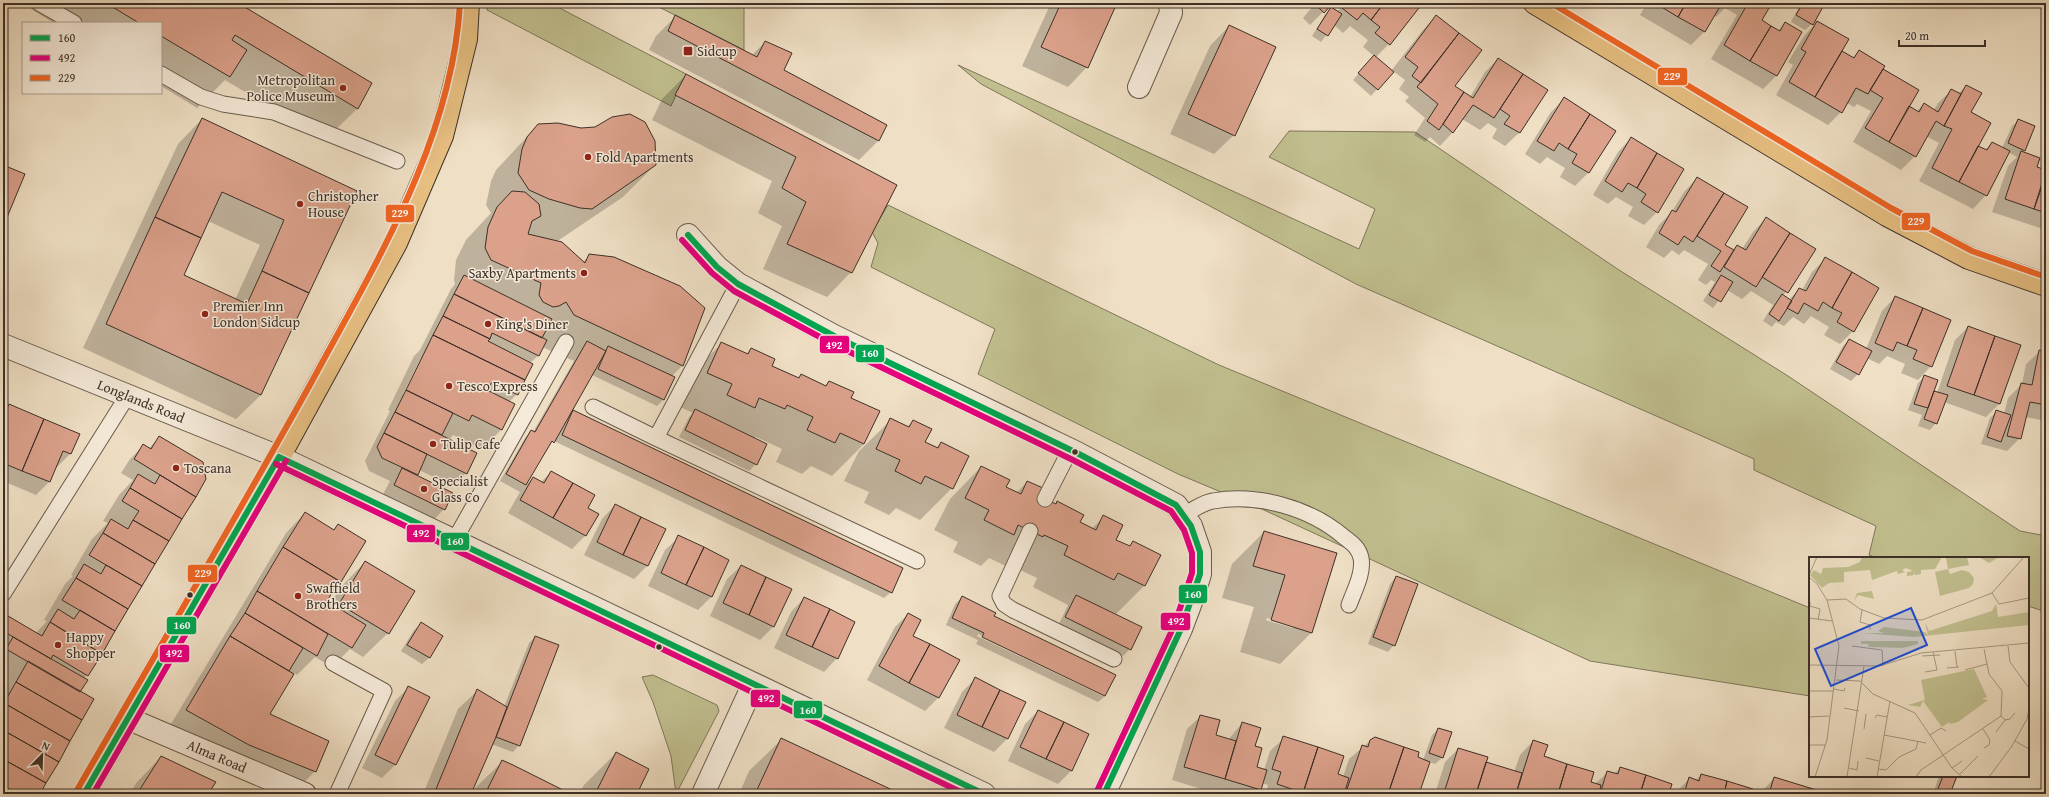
<svg xmlns="http://www.w3.org/2000/svg" width="2049" height="797" font-family="'Gentium Book Plus',serif">
<rect width="100%" height="100%" fill="#efdfc4"/>
<filter id="stains"><feTurbulence type="fractalNoise" baseFrequency=".005" numOctaves="4"/><feColorMatrix values="0 0 0 0 .2 0 0 0 0 .09 0 0 0 0 .02 0 0 0 .5 -.17"/></filter>
<radialGradient id="worn" r=".72"><stop offset=".6" stop-color="#630" stop-opacity="0"/><stop offset="1" stop-color="#630" stop-opacity=".3"/></radialGradient>
<path fill="#c1bf8f" stroke="#7e785b" d="M487,3H550L686,74L671,106L487,10Z
M651,3H744V50Z
M958,65L1359,249L1375,209L1269,157L1289,131L1415,132L1619,270L1788,376L2020,531L2046,536V612L2028,606V558H1878L1869,555L1876,526L1754,470V459L1356,284L981,84Z
M888,205L1219,365L1810,608V696L1590,661L1264,510L1178,474L978,374L995,329L871,267L878,243L872,232Z
M653,675L717,705L719,711L676,794L671,756L653,702L642,677Z"/>
<path fill="#0003" fill-rule="evenodd" d="M34,3H236L371,83L357,109L325,140L225,80L197,108L161,86V23H54L31,9Z
M1051,3H1116L1087,67L1068,87L1022,66Z
M1309,3H1332L1310,25L1303,18L1313,6Z
M1344,3L1421,4L1389,44L1375,58L1391,71L1423,30L1436,16L1454,86L1463,93L1470,97L1485,72L1498,59L1546,90L1519,133L1505,146L1492,138L1497,129L1488,123L1480,130L1462,119L1453,132L1440,146L1430,137L1425,142L1414,135L1425,118L1405,101L1409,97L1399,89L1405,80L1393,71L1371,96L1353,80L1374,56L1363,47L1368,40L1350,26L1343,33L1334,25L1321,42L1312,36L1325,15L1332,8L1337,12Z
M1647,3H1770L1760,20L1778,31L1785,23L1801,33L1776,76L1763,89L1711,59L1737,15L1725,8L1716,17L1714,15L1704,32L1691,45L1640,15Z
M1801,3H1824L1812,24L1805,30L1791,22Z
M675,17L752,55L765,42L783,70L878,141L859,160L649,50L656,36Z
M1817,22L1841,51L1852,58L1859,52L1881,69L1908,107L1916,112L1924,104L1934,110L1938,103L1952,90L1958,94L1966,86L1977,146L1985,150L1992,143L2002,148L2012,126L2019,120L2024,150L2021,152L2036,167L2046,171V230L1992,212L2008,166L2017,157L2008,152L1986,195L1973,209L1919,181L1939,143L1926,136L1915,156L1901,170L1853,142L1871,111L1857,104L1854,107L1847,103L1841,112L1828,125L1776,95L1793,65L1788,62L1804,36Z
M1229,26L1234,135L1214,154L1170,134L1210,46Z
M686,75L896,186L851,272L827,297L763,269L782,226L758,213L772,181L652,120L662,99Z
M1564,99L1615,131L1588,173L1575,186L1560,177L1565,168L1547,157L1540,164L1525,154L1551,112Z
M202,119L356,191L261,395L236,419L83,348L178,144ZM208,221L260,245L235,300L183,276Z
M538,125L655,165L623,197L559,240H551L583,262L590,255L704,309L682,366L671,377L674,378L663,400L657,406L592,375L571,411L902,568L891,592L884,598L556,442V437L546,448L525,486L533,478L541,482L551,472L587,509L598,514L585,536L572,549L508,513L520,492L500,481L525,438L531,431L533,432L574,361L542,347L538,356L530,363L517,394L509,402L514,404L501,430L482,449L453,435L449,440L466,473L453,486L419,470L416,476L444,509L431,523L381,498L390,481L369,471L365,461L390,411L388,410L414,356L420,350L451,289L455,284L454,280L456,260L466,240L491,213L486,205L491,181L496,170ZM421,358H423L405,395L403,394Z
M1631,138L1657,212L1644,225L1628,216L1633,207L1616,197L1608,204L1593,195L1618,152Z
M1697,178L1746,208L1724,245L1733,251L1738,246L1742,249L1753,232L1766,218L1815,249L1783,296L1789,300L1799,289L1802,290L1812,272L1825,259L1853,331L1840,344L1824,335L1829,327L1811,316L1804,324L1793,317L1784,326L1776,322L1772,327L1763,321L1773,305L1751,291L1742,299L1727,290L1713,308L1703,301L1715,282L1711,280L1706,285L1698,280L1708,264L1684,250L1679,255L1672,250L1664,258L1646,247L1659,225L1671,213L1684,192Z
M1895,297L1931,366L1918,380L1901,373L1905,364L1887,356L1879,364L1867,358L1858,374L1851,381L1830,369L1843,346L1849,340L1866,349L1882,311Z
M1968,327L1999,404L1986,417L1944,402L1936,423L1930,430L1918,426L1922,415L1908,410L1918,383L1925,376L1933,391L1937,393L1955,340Z
M722,343L746,354L751,349L771,366L798,379L801,375L825,386L829,382L850,399L864,444L832,476L811,466L802,474L776,462L782,449L756,437L754,439L756,464L749,471L679,437L689,417L693,413L676,405L690,375Z
M2040,351L2046,352V421L2025,417L2020,438L2007,451L1981,444L1990,418L1997,411L2004,414L2008,398L2022,384L2026,364Z
M9,405L78,434L70,454L57,467H55L49,482L36,495L3,481V411Z
M891,420L907,427L913,421L924,443L936,448L941,443L952,488L920,520L896,508L889,515L864,503L869,492L844,481L859,451Z
M160,437L205,479L84,679L39,794H3V692L9,681L3,677V614L36,633L47,621L44,620L65,584L73,576L71,575L92,539L108,523L103,521L119,495L133,480L121,473L130,459L143,446L148,449Z
M981,467L1005,487L1016,493L1027,482L1038,497L1055,505L1057,502L1079,523L1091,529L1104,517L1115,540L1128,547L1133,542L1159,555L1144,586L1115,615L1130,649L1123,656L1059,624L1068,605L1033,587L1037,578L1012,566L1010,568L989,558L981,566L953,552L958,542L934,530L950,499Z
M615,505L665,529L647,566L634,579L584,555L602,519Z
M305,513L333,530L339,525L340,582L326,601L330,604L341,587L365,562L388,633L363,657L350,649L332,667L315,657L297,675L294,673L268,715L315,771L296,791L168,729L286,533Z
M1264,532L1335,554L1312,632L1280,664L1240,652L1254,607L1222,598L1232,564ZM1267,618L1293,626V628L1266,620Z
M679,537L711,597L698,610L648,586L665,550Z
M741,566L773,627L760,640L710,616L727,579Z
M1396,577L1394,645L1388,652L1368,644L1390,584Z
M962,597L994,613L993,617L1114,675L1105,696L1098,702L976,644L978,640L946,625L955,604ZM978,634L1103,694V696L977,636Z
M804,598L837,658L824,672L774,648L791,612Z
M908,614L912,636L938,698L925,711L867,680L895,627Z
M421,624L442,637L429,658L422,664L401,651L414,630Z
M535,637L519,745L513,752L491,744L470,793L503,761L569,794H423L458,709L478,690L504,707L529,643Z
M975,679L1024,702L1007,739L994,752L944,728L962,692Z
M408,688L395,765L382,778L362,768L395,701Z
M1038,711L1088,734L1071,771L1058,784L1008,761L1025,724Z
M1201,716L1214,735L1228,740L1242,723L1254,747L1256,768L1264,770L1270,751L1284,738L1337,775L1343,777L1349,759L1370,741L1423,760L1432,735L1438,729L1442,758L1435,764L1429,762L1418,794H1266L1268,785L1262,783L1260,789L1255,794H1218L1172,780L1187,729Z
M781,740L899,794H739L749,771Z
M1533,741L1543,756L1595,784L1608,772L1614,774L1620,768L1675,793L1689,779L1695,781L1701,775L1751,794H1435L1445,762L1458,749L1485,763L1514,772L1520,755Z
M616,753L636,794H579L584,785Z
M161,757L207,794H129L137,782Z
M1939,776H1956L1949,794H1933Z
M1774,778L1828,794H1760Z"/>
<path fill="#dba18b" stroke="#3c3027" d="M106,3H238L372,83L358,109L235,35L232,40L247,50L230,77L161,36V23H139Z
M1061,3H1117L1088,68L1041,47Z
M1316,3H1333L1324,13L1315,4Z
M1346,3H1384L1371,20L1363,13L1357,20L1342,8Z
M1384,3L1422,4L1390,45L1375,33L1380,27L1371,20Z
M1655,3H1686L1678,17Z
M1686,3H1722L1705,32L1678,17Z
M1748,3H1772L1762,20L1771,26L1750,61L1724,45Z
M1803,3H1825L1813,25L1796,15Z
M1331,7L1342,14L1328,36L1317,29Z
M675,15L757,57L765,41L792,53L784,70L887,125L879,141L668,31Z
M1436,15L1459,33L1421,83L1412,76L1418,67L1405,57Z
M1817,21L1849,39L1815,97L1789,82L1806,52L1801,49Z
M1785,22L1802,32L1777,76L1750,61L1771,26L1780,31Z
M1229,25L1276,47L1235,136L1188,114Z
M1459,33L1482,50L1455,86L1464,92L1439,130L1427,121L1438,104L1417,87Z
M1859,50L1885,66L1868,94L1856,88L1842,113L1815,97L1842,51L1854,58Z
M1374,55L1394,72L1378,90L1358,73Z
M1498,58L1523,74L1494,118L1473,105L1453,133L1443,124L1464,92L1473,98Z
M1883,69L1919,90L1889,142L1865,128L1883,98L1870,90Z
M686,74L897,185L852,273L787,244L806,202L782,188L796,157L675,95Z
M1523,74L1548,90L1520,133L1504,124L1510,116L1500,109Z
M1966,85L1982,93L1971,112L1991,123L1959,182L1932,168L1952,129L1944,126Z
M1951,89L1961,94L1944,126L1936,121L1916,157L1889,142L1909,106L1919,112L1924,103L1938,112Z
M1564,97L1590,114L1568,149L1559,143L1554,151L1537,141Z
M630,114L645,122L655,141L656,165L592,209L580,208L549,199L529,190L518,173L522,149L527,137L538,124L558,123L581,128L595,127L612,117Z
M1590,114L1616,131L1589,173L1572,163L1577,154L1568,149Z
M202,118L357,191L309,293L262,271L284,220L222,192L201,238L155,217Z
M2018,119L2035,126L2025,151L2008,143Z
M1631,137L1657,153L1637,188L1628,183L1622,192L1605,181Z
M1992,142L2010,151L1987,196L1959,182L1978,146L1987,150Z
M2021,151L2040,158L2037,167L2046,170L2034,209L2005,199Z
M1657,153L1684,169L1658,213L1641,202L1646,194L1637,188Z
M3,165L25,174L3,227Z
M2046,175V213L2034,209Z
M1697,177L1724,193L1693,242L1684,236L1678,245L1659,233L1672,210L1676,212Z
M512,191L525,192L539,204L541,216L532,221L528,234L562,242L585,263L589,254L614,257L680,286L705,308L683,366L574,315L566,302L559,306L553,307L543,302L539,295L541,283L491,260L485,248L488,227L497,207Z
M1724,193L1748,207L1725,245L1734,250L1720,272L1711,266L1721,251L1697,236Z
M155,217L201,238L184,275L247,304L262,271L309,293L261,395L106,324Z
M1766,217L1790,233L1756,287L1724,267L1737,245L1746,250Z
M1790,233L1816,249L1788,293L1762,277Z
M1825,257L1852,272L1832,308L1823,302L1818,311L1804,303L1798,314L1787,308L1799,288L1806,291Z
M1852,272L1879,288L1854,332L1837,322L1842,313L1832,308Z
M464,275L552,319L542,338L454,294Z
M1721,275L1733,282L1721,302L1709,295Z
M454,294L547,340L539,356L492,333L490,339L443,316Z
M1782,294L1792,301L1779,321L1769,314Z
M1895,296L1923,308L1907,346L1897,342L1893,351L1875,343Z
M1923,308L1951,320L1932,367L1913,359L1917,350L1907,346Z
M443,316L490,339L488,341L533,364L525,380L433,335Z
M1968,326L1995,336L1974,395L1947,386Z
M433,335L525,380L518,395L492,382L487,390L515,404L502,430L472,415L469,421L406,390Z
M1995,336L2021,345L2000,404L1974,395Z
M1849,339L1872,351L1859,375L1836,362Z
M587,341L606,351L554,443L552,441L526,485L506,474L531,430L535,432Z
M721,342L748,354L751,348L775,359L772,366L799,378L801,374L826,386L829,381L854,392L851,398L880,411L864,444L840,433L835,443L807,430L813,417L787,405L785,409L759,398L755,408L727,395L732,384L707,373Z
M608,346L675,377L664,400L598,369Z
M2039,350L2046,351V405L2030,402L2021,439L2007,436L2021,383L2032,385Z
M1924,375L1938,380L1928,408L1914,404Z
M406,390L453,413L442,435L395,412Z
M1934,391L1948,395L1937,424L1924,419Z
M9,404L44,419L22,471L3,463V440L8,428L3,426V418Z
M695,409L767,444L757,465L685,430Z
M573,410L903,568L892,593L562,435Z
M1996,410L2011,415L2001,442L1987,437Z
M395,412L477,453L467,474L384,433Z
M890,418L909,427L913,420L932,429L925,442L938,448L941,442L969,456L953,489L925,476L921,484L895,471L900,460L876,449Z
M44,419L80,434L71,454L63,451L50,482L22,471Z
M384,433L427,454L418,475L382,458L377,447Z
M159,436L203,462L206,479L196,497L134,459L143,444L151,449Z
M981,466L1010,480L1006,487L1021,494L1027,481L1043,488L1039,496L1056,504L1057,501L1084,515L1080,522L1096,530L1103,515L1123,525L1116,540L1130,546L1133,541L1161,555L1145,586L1118,573L1114,580L1064,555L1068,546L1044,535L1043,537L1018,525L1014,535L984,520L989,510L965,498Z
M402,468L453,493L445,510L394,485Z
M551,471L573,483L553,518L520,500L533,477L544,483Z
M138,474L155,484L160,475L196,497L182,519L130,488Z
M573,483L595,495L588,508L599,514L586,536L553,518Z
M130,488L182,519L169,541L133,520L139,511L122,501Z
M615,504L641,517L623,555L597,542Z
M305,512L334,530L338,524L366,541L341,582L283,547Z
M641,517L666,529L648,566L623,555Z
M111,519L128,529L133,520L169,541L155,564L103,533Z
M1264,531L1337,553L1312,633L1271,620L1285,575L1253,566Z
M103,533L155,564L142,586L89,555Z
M678,535L704,547L686,585L661,573Z
M283,547L339,581L327,601L366,625L352,648L257,591Z
M704,547L729,560L712,597L686,585Z
M365,561L415,591L389,634L339,604Z
M84,564L101,574L106,565L142,586L128,609L76,578Z
M741,565L766,577L749,615L723,603Z
M1396,576L1418,584L1395,646L1373,637Z
M766,577L792,589L774,627L749,615Z
M76,578L128,609L115,631L62,600Z
M257,591L328,634L317,656L245,613Z
M1076,595L1142,627L1131,650L1065,617Z
M962,596L996,613L994,616L1116,675L1105,696L982,637L984,633L952,618Z
M804,597L830,609L812,647L786,635Z
M58,609L74,619L80,610L115,631L102,654L50,622Z
M830,609L855,622L838,659L812,647Z
M3,613L42,636L50,622L102,654L88,676L53,655L51,659L3,631Z
M245,613L303,648L289,671L230,636Z
M908,613L921,620L913,636L930,644L909,683L879,666Z
M421,622L443,636L430,658L407,645Z
M230,636L294,674L270,714L329,741L316,772L249,745L186,710Z
M535,636L559,645L520,746L496,737Z
M13,637L88,680L80,692L6,649Z
M930,644L960,660L939,698L909,683Z
M28,661L94,699L82,720L16,682Z
M975,677L1000,690L982,727L957,715Z
M16,682L82,720L70,741L4,703Z
M408,686L430,697L396,765L375,755Z
M477,689L507,707L496,737L471,794H434Z
M1000,690L1026,702L1008,739L982,727Z
M4,703L70,741L59,762L3,730Z
M1038,710L1064,722L1046,759L1020,747Z
M1200,715L1220,720L1216,735L1236,741L1225,779L1184,767Z
M1064,722L1089,734L1072,771L1046,759Z
M1242,722L1261,728L1255,746L1262,748L1257,767L1267,770L1261,790L1225,779Z
M1438,728L1452,732L1443,758L1429,753Z
M3,730L59,762L46,783L3,759Z
M1283,736L1318,747L1303,793L1277,784L1281,772L1272,769Z
M1375,737L1404,747L1388,794H1362L1347,789L1362,745L1368,747L1370,740Z
M781,738L901,794H755Z
M1533,740L1548,745L1544,756L1567,764L1558,794H1516Z
M1318,747L1344,756L1338,774L1349,778L1344,794L1303,793Z
M1404,747L1419,752L1418,757L1430,762L1419,794H1388Z
M1458,748L1488,757L1476,794L1444,793Z
M616,752L649,769L637,794H595Z
M161,756L216,782L208,794H137Z
M3,759L46,783L40,794H18L3,786Z
M502,760L513,765L571,794H485Z
M1486,762L1522,773L1516,794H1476Z
M1567,764L1594,772L1591,782L1601,785L1599,794H1558Z
M1620,767L1646,775L1640,794H1600L1607,771L1618,774Z
M1701,774L1727,781L1724,794H1684L1689,777L1699,781Z
M1646,775L1672,784L1670,790L1680,794H1640Z
M1943,776H1957L1950,794H1936Z
M1774,777L1810,788L1809,794H1769Z
M1727,781L1753,789L1752,794H1724Z
M3,786L18,794H3Z
M1810,788L1832,794H1809Z"/>
<g fill="none" stroke-linecap="round" stroke-linejoin="round">
<defs>
<path id="service" d="M39,3L74,23
M161,74L201,97L223,104L274,112L397,161
M738,284L656,438L917,561
M593,407L656,438
M1045,499L1070,450
M1183,515C1192,511 1203,502 1213,501C1258,493 1310,508 1344,537C1352,543 1359,548 1361,558C1364,573 1354,591 1349,605
M1030,531L1000,596L1004,604L1013,610L1114,659
M454,541L566,342
M3,594L128,395
M333,663L384,691L337,794"/>
<path id="minor" d="M1139,87L1171,13L1170,3
M688,235L717,267L738,284L834,336L1077,453L1157,495L1176,505L1191,526L1200,552V574L1193,597L1181,629L1104,794
M129,719L305,794"/>
<path id="tertiary" d="M3,345L279,457L984,794
M703,794L753,685"/>
<path id="primary" d="M1535,3L1887,215L1969,258L2046,285
M84,794L279,457L396,243L442,136L466,39L468,3"/>
</defs>
<use href="#service" stroke="#695c4e" stroke-width="17"/>
<use href="#minor" stroke="#695c4e" stroke-width="24"/>
<use href="#tertiary" stroke="#695c4e" stroke-width="24"/>
<use href="#primary" stroke="#3c3027" stroke-width="24"/>
<use href="#service" stroke="#f5ead9" stroke-width="15"/>
<use href="#minor" stroke="#f5ead9" stroke-width="22"/>
<use href="#tertiary" stroke="#f5ead9" stroke-width="22"/>
<use href="#primary" stroke="#e8c082" stroke-width="22"/>
<defs>
<path id="bus-1" d="M688,235L717,267L738,284L834,336L1077,453L1176,505L1191,526L1200,552V574L1181,629L1104,794
M279,457L984,794
M84,794L279,457"/>
<path id="bus-2" d="M682,240L712,273L734,291L831,343L1073,460L1171,511L1184,530L1192,553V573L1174,626L1097,791
M276,464L965,794
M93,794L286,461"/>
<path id="bus-3" d="M1551,3L1891,208L1972,251L2046,277
M77,790C155,655 235,520 311,383C375,264 452,141 460,3"/>
</defs>
<use href="#bus-1" stroke="#f5ead9" stroke-width="9"/>
<use href="#bus-2" stroke="#f5ead9" stroke-width="9"/>
<use href="#bus-3" stroke="#f5ead9" stroke-width="9"/>
<use href="#bus-1" stroke="#00a651" stroke-width="6"/>
<use href="#bus-2" stroke="#e5007d" stroke-width="6"/>
<use href="#bus-3" stroke="#f26522" stroke-width="6"/>
</g>
<g fill="#8f2418" stroke="#f5ead9" stroke-width="1.5">
<rect x="683" y="46" width="10" height="10" rx="2"/>
<circle cx="343" cy="88" r="4"/>
<circle cx="588" cy="157" r="4"/>
<circle cx="300" cy="204" r="4"/>
<circle cx="584" cy="273" r="4"/>
<circle cx="205" cy="314" r="4"/>
<circle cx="488" cy="324" r="4"/>
<circle cx="449" cy="386" r="4"/>
<circle cx="433" cy="444" r="4"/>
<circle cx="176" cy="468" r="4"/>
<circle cx="424" cy="489" r="4"/>
<circle cx="298" cy="596" r="4"/>
<circle cx="58" cy="645" r="4"/>
</g>
<g fill="#3c3027" stroke="#f5ead9" stroke-width="1.5">
<circle cx="1075" cy="452" r="3.5"/>
<circle cx="190" cy="595" r="3.5"/>
<circle cx="659" cy="647" r="3.5"/>
</g>
<g text-anchor="middle" dominant-baseline="central" stroke-width="3" stroke-linejoin="round" paint-order="stroke">
<g font-size="14" fill="#3c3027" stroke="#f5ead9" text-anchor="start">
<text x="697" y="51">Sidcup</text>
<text x="335" y="80" text-anchor="end">Metropolitan<tspan x="335" dy="16">Police Museum</tspan></text>
<text x="596" y="157">Fold Apartments</text>
<text x="308" y="196">Christopher<tspan x="308" dy="16">House</tspan></text>
<text x="576" y="273" text-anchor="end">Saxby Apartments</text>
<text x="213" y="306">Premier Inn<tspan x="213" dy="16">London Sidcup</tspan></text>
<text x="496" y="324">King's Diner</text>
<text x="457" y="386">Tesco Express</text>
<text x="441" y="444">Tulip Cafe</text>
<text x="184" y="468">Toscana</text>
<text x="432" y="481">Specialist<tspan x="432" dy="16">Glass Co</tspan></text>
<text x="306" y="588">Swaffield<tspan x="306" dy="16">Brothers</tspan></text>
<text x="66" y="637">Happy<tspan x="66" dy="16">Shopper</tspan></text>
</g>
<g font-size="14" fill="#3c3027" stroke="#f5ead9">
<text transform="translate(141 401) rotate(22)">Longlands Road</text>
<text transform="translate(217 756) rotate(23)">Alma Road</text>
</g>
</g>
<g transform="translate(1809 557)">
<rect width="220" height="220" fill="#efdfc4"/>
<path d="M53,0H133L126,12L112,13V17L106,18L105,14V18L98,19V15L104,14L97,11L93,13L96,15L89,17L88,14L63,23L61,13L35,15V25L20,26L13,31L1,18L5,13L12,17L14,11L39,10L51,5ZM158,0L160,8L139,12L141,17L153,13L160,15L165,21L164,27L160,31L131,39L126,15L139,12L137,1ZM170,0H190L180,6ZM63,34L65,42L49,38L45,44L48,36ZM187,47L189,60L220,55V68L105,80L52,76H75L69,74L75,70L116,75L119,78L116,65L120,74L183,54ZM52,84H109V87L94,91L60,90L59,87H52ZM165,112L178,140L173,142L179,143L149,165L141,167L140,165L133,170L114,144L111,150L99,148L116,143L112,123Z" fill="#c1bf8f"/>
<path fill="none" stroke="#a79985" stroke-width="1" d="M0,18L8,0M0,20L8,27L18,43L30,89L18,183L6,220M183,36L190,47L220,41M18,43L37,42L51,52L75,61L113,63L183,36L215,0M1,45V49L11,52L9,63M53,53L51,65L61,68V73M0,61L23,64M43,89L73,93L74,109M199,89L201,105L220,131M146,94L148,110M113,99L131,98M0,108L71,109L112,96L220,86M138,111L150,110M156,113L178,107M116,115L128,113L124,95M27,123L51,124L64,137L106,156L143,211L153,220M25,132L35,134L36,131M0,134H24M35,151L50,154M192,159L196,163L201,162L206,156M0,160L20,159M66,161L68,158L78,160M55,172L57,157M174,172L181,183L180,188L175,191M187,175L196,163M75,178L117,186M121,178L132,171L137,174M206,184L220,192M0,188H16M57,201L70,204M40,211L48,213L49,204M143,211L153,204M69,212L77,213L90,200L107,192L109,184M150,218L169,199M38,220L55,109M68,220L81,144M107,220L112,213L192,159L193,134L180,117L175,92M180,220L203,189L218,162L220,152"/>
<path fill="#1d4ed8" fill-opacity="0.15" stroke="#1d4ed8" stroke-width="2" d="M102,51L118,88L22,129L6,92Z"/>
<rect width="220" height="220" fill="none" stroke="#3c3027" stroke-width="2"/>
</g>
<g stroke="#f5ead9" stroke-width="1.5">
<rect x="1657" y="67" width="31" height="19" rx="4" fill="#f26522"/>
<rect x="385" y="204" width="30" height="19" rx="4" fill="#f26522"/>
<rect x="1901" y="212" width="30" height="19" rx="4" fill="#f26522"/>
<rect x="819" y="335" width="31" height="19" rx="4" fill="#e5007d"/>
<rect x="855" y="344" width="30" height="19" rx="4" fill="#00a651"/>
<rect x="406" y="524" width="30" height="19" rx="4" fill="#e5007d"/>
<rect x="440" y="532" width="30" height="19" rx="4" fill="#00a651"/>
<rect x="187" y="564" width="31" height="19" rx="4" fill="#f26522"/>
<rect x="1178" y="584" width="30" height="20" rx="4" fill="#00a651"/>
<rect x="1160" y="612" width="31" height="19" rx="4" fill="#e5007d"/>
<rect x="166" y="616" width="31" height="19" rx="4" fill="#00a651"/>
<rect x="159" y="644" width="31" height="19" rx="4" fill="#e5007d"/>
<rect x="750" y="689" width="31" height="19" rx="4" fill="#e5007d"/>
<rect x="793" y="700" width="30" height="19" rx="4" fill="#00a651"/>
</g>
<g font-size="11" text-anchor="middle" font-weight="bold" fill="#fff">
<text x="1672" y="80">229</text>
<text x="400" y="217">229</text>
<text x="1916" y="225">229</text>
<text x="834" y="349">492</text>
<text x="870" y="357">160</text>
<text x="421" y="537">492</text>
<text x="455" y="545">160</text>
<text x="203" y="577">229</text>
<text x="1193" y="598">160</text>
<text x="1176" y="625">492</text>
<text x="182" y="629">160</text>
<text x="174" y="657">492</text>
<text x="766" y="702">492</text>
<text x="808" y="714">160</text>
</g>
<rect width="2049" height="797" fill="none" stroke="#efdfc4" stroke-width="16"/>
<rect x="4" y="4" width="2041" height="789" fill="none" stroke="#3c3027" stroke-width="2"/>
<rect x="8" y="8" width="2033" height="781" fill="none" stroke="#3c3027"/>
<rect x="22" y="22" width="140" height="72" fill="#f5ead9" stroke="#aba092"/>
<rect x="30" y="35" width="20" height="6" fill="#00a651" stroke="#aba092"/>
<text x="58" y="42" font-size="12" fill="#3c3027">160</text>
<rect x="30" y="55" width="20" height="6" fill="#e5007d" stroke="#aba092"/>
<text x="58" y="62" font-size="12" fill="#3c3027">492</text>
<rect x="30" y="75" width="20" height="6" fill="#f26522" stroke="#aba092"/>
<text x="58" y="82" font-size="12" fill="#3c3027">229</text>
<g transform="translate(42 755) rotate(23)" stroke="#f5ead9" stroke-width="3" paint-order="stroke">
<path d="M0-3L7 15L0 10L-7 15Z" fill="#3c3027"/>
<text y="-6" font-size="11" font-weight="bold" text-anchor="middle" fill="#3c3027">N</text>
</g>
<path d="M1899 40v6h86v-6" fill="none" stroke="#3c3027" stroke-width="2"/>
<text x="1905" y="40" font-size="12" fill="#3c3027" stroke="#f5ead9" stroke-width="3" paint-order="stroke">20 m</text>
<rect width="100%" height="100%" filter="url(#stains)"/>
<rect width="100%" height="100%" fill="url(#worn)"/>
</svg>
